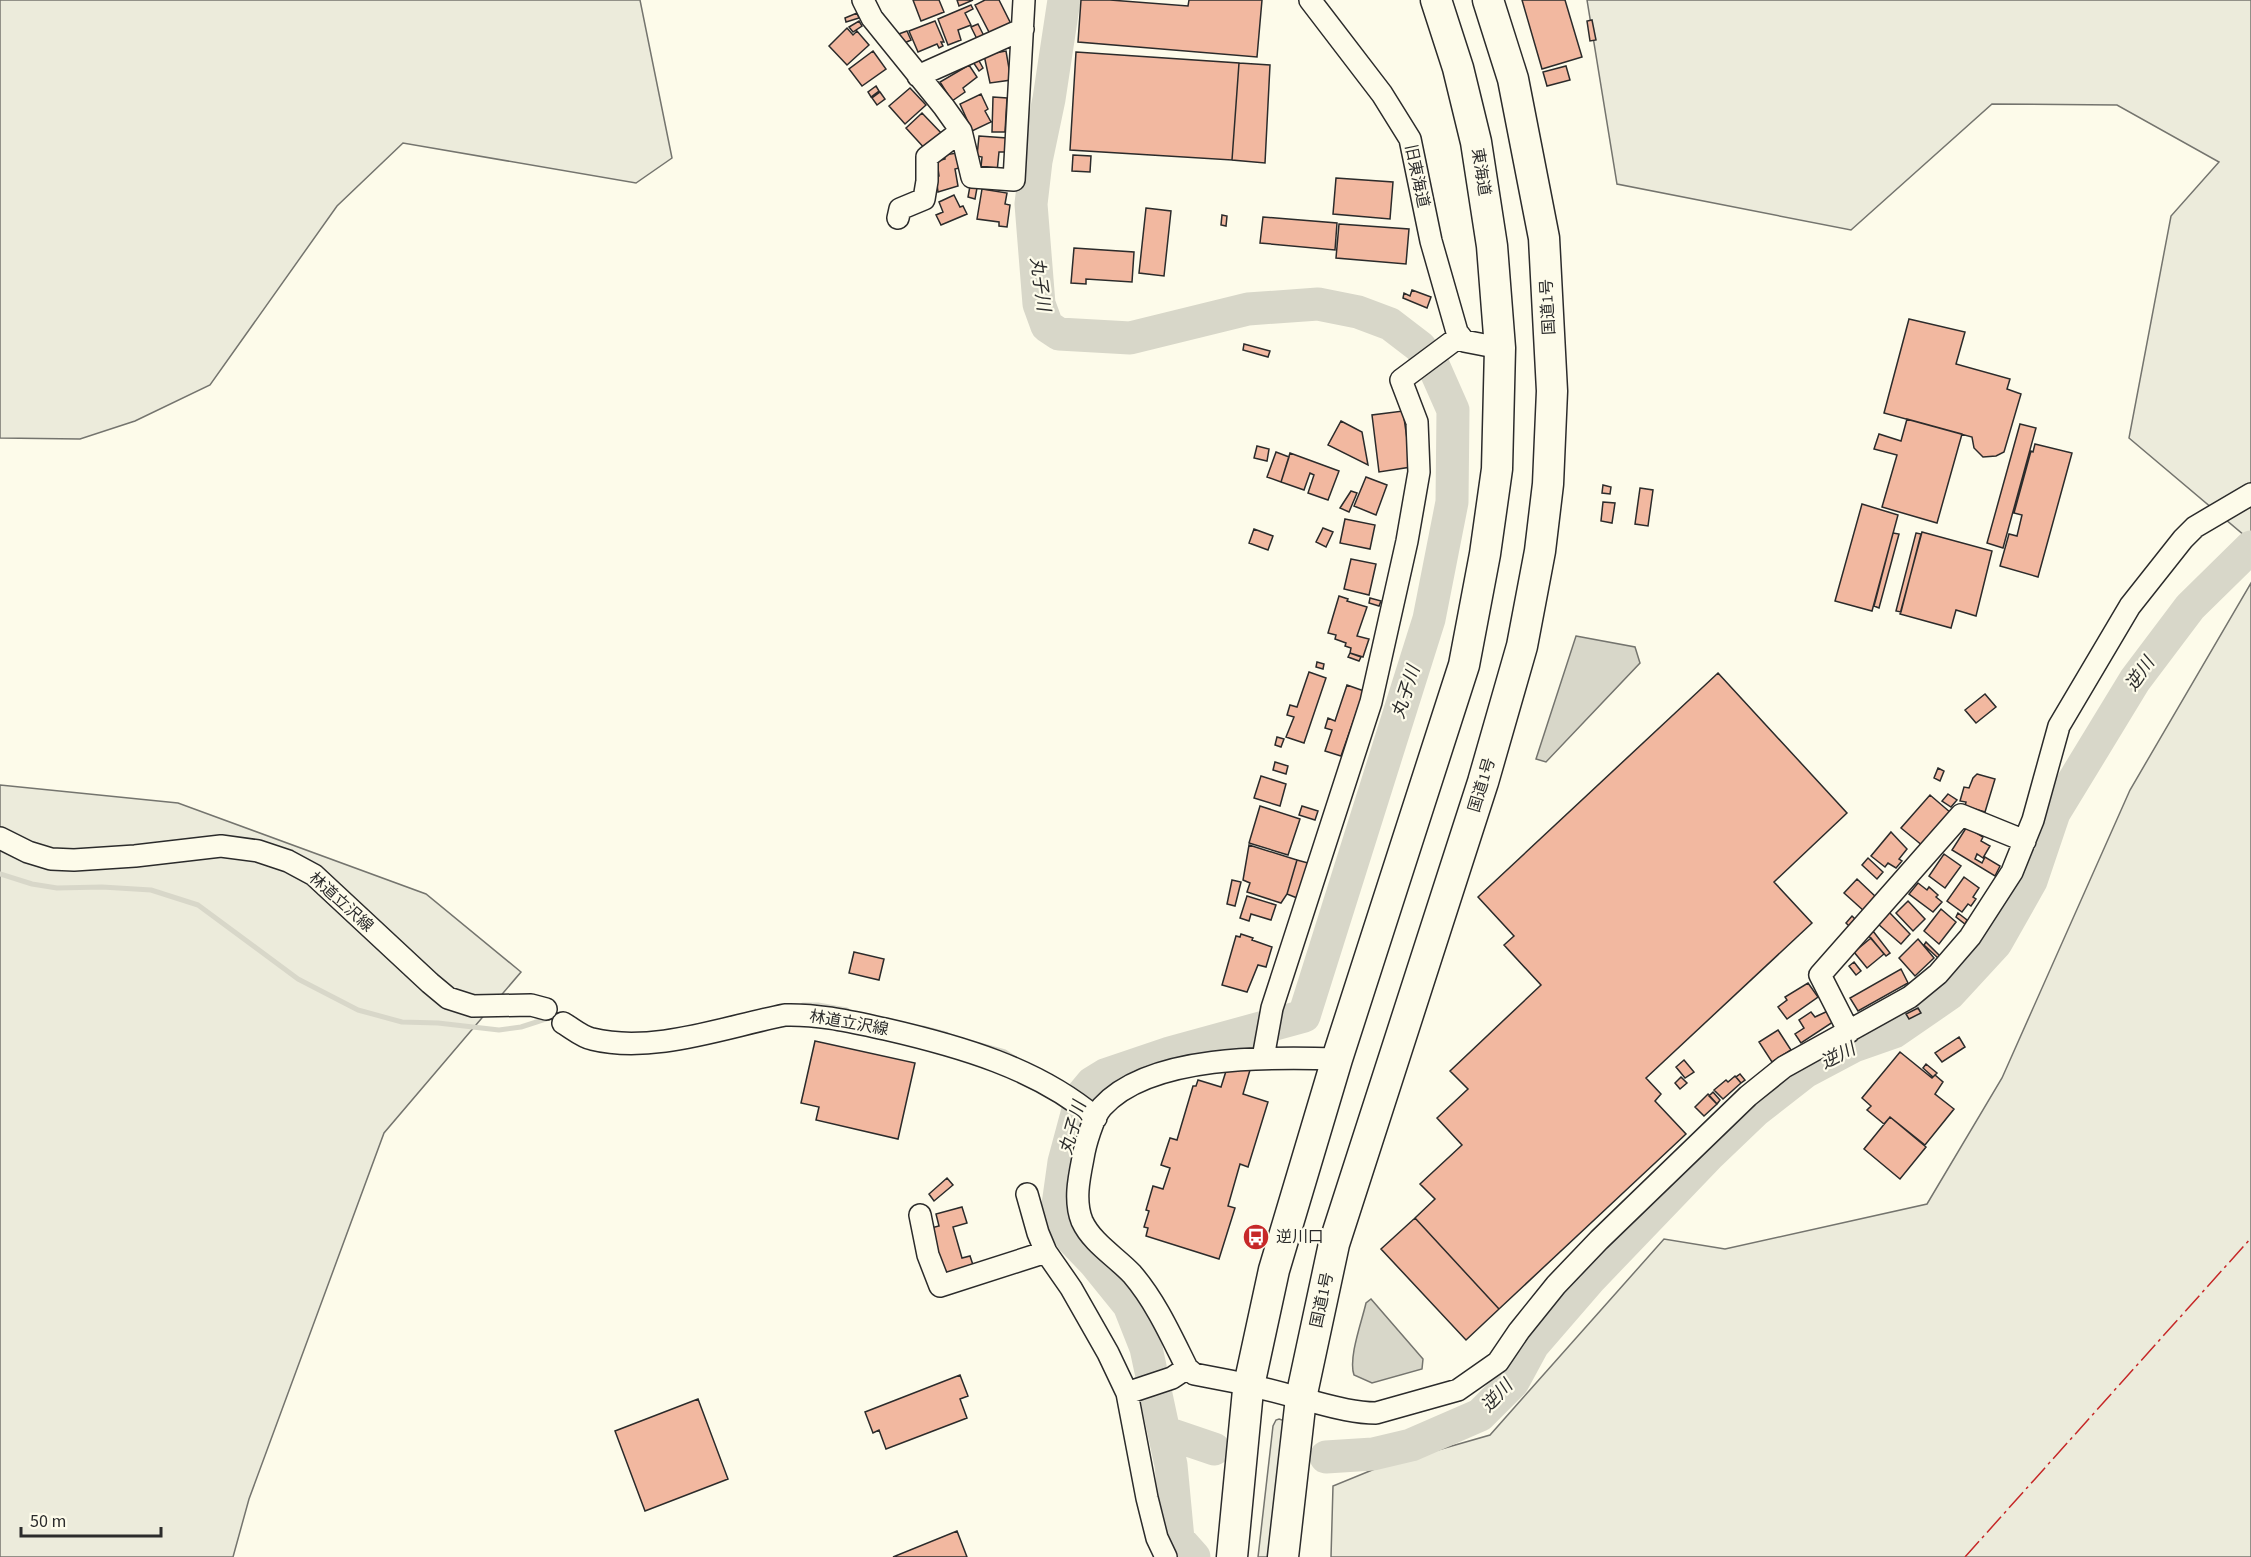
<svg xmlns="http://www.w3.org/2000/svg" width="2251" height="1557" font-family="'Source Sans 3','Noto Sans JP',sans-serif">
<rect width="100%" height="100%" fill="#fdfbea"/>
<path fill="#ecebdb" stroke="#74746e" stroke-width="1.5" d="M0,0H640L672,158L636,183L403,143L337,206L210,385L135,421L80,439L0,438Z
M1587,0H2251V541L2129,438L2171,216L2219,162L2117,105L1992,104L1851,230L1617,184Z
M2251,583V1557H1331L1333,1486L1382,1466L1490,1435L1664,1239L1725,1249L1927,1204L2002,1078L2130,790Z
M0,785L178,803L426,894L521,972L384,1133L249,1499L233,1557H0Z
M1279,1419L1285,1421L1271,1557H1258L1273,1426L1276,1420Z"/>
<path fill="#d8d7c9" stroke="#74746e" stroke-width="1.5" d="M1576,636L1635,647L1640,663L1546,762L1536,759Z
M1371,1299L1423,1359L1422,1369L1372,1383L1354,1375C1348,1358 1362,1321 1366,1303Z"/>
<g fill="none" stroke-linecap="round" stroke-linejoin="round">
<path stroke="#d8d7c9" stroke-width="5" d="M0,874L32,884L57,888L102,887L151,890L198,905L298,979L358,1010L402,1022L438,1023L499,1030L521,1027L561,1014
M803,1005H818L847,1010
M923,1028L946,1034
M980,1045L1005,1052L1016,1059"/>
<path stroke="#d8d7c9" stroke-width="33" d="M1064,0L1049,99L1036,161L1031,204L1039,304L1047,326L1059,334L1130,338L1248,309L1318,304L1358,312L1390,324L1420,347L1434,367L1453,410L1452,502L1429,619L1304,1016L1170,1053L1105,1075L1092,1083L1082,1095L1064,1162L1058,1205L1063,1223L1072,1239L1095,1263L1129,1305L1146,1348L1171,1465L1178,1539L1194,1557
M1164,1432L1214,1449
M1326,1457L1373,1454L1411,1445L1480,1415L1513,1382L1533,1345L1591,1278L1709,1155L1755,1111L1805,1072L1854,1046L1894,1032L1949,994L1996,943L2031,881L2054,813L2135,680L2190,607L2251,547"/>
</g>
<path fill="#f2b8a0" stroke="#2b2b2b" stroke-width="1.5" d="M913,0H939L944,12L921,21Z
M957,0H973L959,6Z
M985,0H999L1011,24L990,34L975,5Z
M1081,0H1110L1188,6L1189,0H1262L1257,57L1078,42Z
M1522,0H1565L1582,57L1542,69Z
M971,5L973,9L965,13L971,25L958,30L961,40L948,45L938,19Z
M857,13L859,18L846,22L845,18Z
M1592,20L1596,40L1590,41L1587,21Z
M859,21L862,26L853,32L849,27Z
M935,21L944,42H941L943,46L939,48L937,44L918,52L909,31Z
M978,24L984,36L977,39L971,27Z
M847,28L853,35L857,31L869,45L847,65L829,46Z
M907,31L911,40L900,45L896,35Z
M873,51L886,69L862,86L849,69Z
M1006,51L1011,80L990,83L984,55Z
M1076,52L1239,63L1232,160L1070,150Z
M978,59L983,68L979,71L973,62Z
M1239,63L1270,65L1265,163L1232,160Z
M969,65L977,77L963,88L965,92L952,101L940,82Z
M1566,66L1570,80L1547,86L1543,72Z
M876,86L879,91L871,97L868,92Z
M910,88L926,105L905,124L889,106Z
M880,92L885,99L877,105L872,98Z
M981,94L988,109L985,111L991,122L972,131L960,104Z
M993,97L1007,98L1005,132H992Z
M922,113L944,136L927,151L906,128Z
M979,136L1007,138L1006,152H999L997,172L981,167L982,157L977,156Z
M957,153L959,168L955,169L958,186L938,192L936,177L939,176L937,161L945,159L944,155Z
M1073,155L1091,156L1090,172L1072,171Z
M1336,178L1393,182L1390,219L1333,214Z
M970,186L977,188L975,199L968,197Z
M982,189L1007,193L1005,204L1010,205L1007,227L999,226V222L977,219Z
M954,195L960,207L963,206L967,214L941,225L936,215L943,212L939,202Z
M1146,208L1171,211L1164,276L1139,273Z
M1222,215L1227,216L1226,226L1221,225Z
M1263,217L1337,223L1335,250L1260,243Z
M1339,224L1409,229L1406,264L1336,258Z
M1074,248L1134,252L1132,282L1086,279V284L1071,283Z
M1412,290L1431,297L1427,308L1403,298L1404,293L1410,296Z
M1909,319L1965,332L1956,364L2010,379L2007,389L2021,394L2004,452L1996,456L1983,457L1974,448L1972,437L1884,413Z
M1244,344L1270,351L1268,357L1243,350Z
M1403,411L1411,467L1379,472L1372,415Z
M1907,419L1962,434L1937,523L1882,507L1897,455L1874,449L1879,434L1901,441Z
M1341,421L1362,432L1368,465L1328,445Z
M2020,424L2036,428L2003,548L1987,543Z
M2035,444L2072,453L2038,577L2000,566L2009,534L2017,536L2022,515L2014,513L2031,451L2033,452Z
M1257,446L1269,449L1267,461L1254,458Z
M1276,452L1289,457L1281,482L1267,477Z
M1290,453L1339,471L1328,500L1308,493L1314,475L1310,473L1304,490L1281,482Z
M1366,477L1387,485L1376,515L1354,506Z
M1603,485L1611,487L1610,494L1602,493Z
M1640,488L1653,490L1648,526L1635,524Z
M1351,491L1357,493L1349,512L1340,508Z
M1603,502L1615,503L1612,523L1601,521Z
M1862,504L1898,515L1872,611L1835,601Z
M1345,519L1375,525L1370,549L1340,543Z
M1323,528L1333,532L1326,547L1316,542Z
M1254,529L1273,536L1268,550L1249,543Z
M1922,532L1992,551L1976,616L1956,610L1951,628L1900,614Z
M1893,533L1899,534L1879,608L1874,606Z
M1916,533L1921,534L1901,612L1896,611Z
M1351,559L1376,564L1369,595L1344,589Z
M1339,596L1348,599L1347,601L1367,607L1357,636L1369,639L1363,657L1350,653L1351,648L1345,646L1346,643L1335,639L1336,635L1328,633Z
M1370,598L1381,601L1379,606L1369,603Z
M1350,653L1361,657L1359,661L1348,657Z
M1317,662L1324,664L1323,669L1316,667Z
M1309,672L1326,678L1304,743L1286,737L1294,717L1287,715L1290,705L1297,707Z
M1718,673L1847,813L1774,882L1812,923L1646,1078L1661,1094L1655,1101L1686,1134L1499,1309L1415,1218L1435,1199L1420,1184L1462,1145L1437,1118L1468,1089L1450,1071L1541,985L1504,945L1514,936L1478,897Z
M1347,685L1364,691L1341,756L1325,751L1332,730L1325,728L1328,718L1335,721Z
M1985,694L1996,707L1976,723L1965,710Z
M1277,737L1284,739L1281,747L1275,745Z
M1275,762L1288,766L1286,774L1273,770Z
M1938,768L1944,771L1940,781L1934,778Z
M1977,774L1995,779L1985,812L1965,806L1966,802L1960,801L1964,787L1969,788L1973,778Z
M1261,776L1286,784L1280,806L1254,798Z
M1948,794L1957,800L1951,807L1942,801Z
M1930,795L1951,813L1923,846L1901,828Z
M1260,806L1300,819L1288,855L1249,843Z
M1302,806L1318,811L1315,820L1299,815Z
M1968,825L1977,830L1976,833L1983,837L1981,841L1990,846L1983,858L1977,854L1975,859L1982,863L1985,857L2000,866L1995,876L1952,850Z
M1891,832L1907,849L1899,859L1902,861L1896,868L1888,863L1885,867L1871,856Z
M1249,845L1297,860L1287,894L1281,903L1247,892L1250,883L1243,880Z
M1944,854L1961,866L1945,888L1929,876Z
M1868,858L1883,872L1877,879L1862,865Z
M1297,860L1308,863L1297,898L1287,894Z
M1964,877L1979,888L1973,897L1976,899L1971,906L1968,904L1962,912L1947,901Z
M1857,879L1877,898L1864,911L1844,893Z
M1232,880L1241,882L1235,906L1227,904Z
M1918,883L1927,890L1929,887L1938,895L1936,897L1942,902L1933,912L1909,894Z
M1247,896L1276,905L1271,920L1251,914L1249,921L1240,918Z
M1908,901L1925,919L1913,931L1896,913Z
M1941,909L1956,922L1939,944L1924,931Z
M1889,912L1910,934L1901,944L1878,924Z
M1958,913L1967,920L1965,924L1956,917Z
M1852,916L1855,919L1849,926L1846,923Z
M1873,931L1890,953L1886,956L1868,935Z
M1241,934L1253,938L1252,940L1272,947L1266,967L1258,965L1247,992L1222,985L1236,936L1240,937Z
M1871,938L1884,954L1867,968L1854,952Z
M1918,939L1934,958L1915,976L1899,958Z
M1926,942L1940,956L1938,958L1924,945Z
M854,952L884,959L879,980L849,973Z
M1854,962L1861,971L1856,975L1849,966Z
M1901,969L1908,983L1858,1011L1850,998Z
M1808,983L1818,997L1787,1019L1778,1007L1787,1000L1785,997Z
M1918,1008L1921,1013L1909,1019L1906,1014Z
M1830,1010L1836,1020L1801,1043L1795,1034L1804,1028L1799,1020L1811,1012L1815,1017Z
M1778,1030L1791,1050L1772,1062L1759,1042Z
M1959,1037L1965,1047L1942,1062L1935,1053Z
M815,1041L915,1063L898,1139L816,1120L819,1107L801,1103Z
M1900,1052L1932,1078L1935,1075L1943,1082L1935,1094L1954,1109L1925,1145L1890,1117L1884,1124L1867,1110L1871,1106L1862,1098Z
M1684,1060L1694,1072L1685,1078L1676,1067Z
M1926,1064L1937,1073L1933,1077L1923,1068Z
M1236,1066L1250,1070L1243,1094L1268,1102L1248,1167L1240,1164L1228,1206L1235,1208L1219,1259L1146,1236L1148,1228L1144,1227L1149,1211L1146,1210L1153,1186L1163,1189L1170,1168L1161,1165L1170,1138L1177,1140L1193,1086H1196L1198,1080L1221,1087L1227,1068Z
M1740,1074L1745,1080L1741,1083L1736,1077Z
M1735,1076L1741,1083L1723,1099L1714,1090L1726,1080L1728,1082Z
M1681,1077L1687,1083L1680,1089L1675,1083Z
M1713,1092L1720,1100L1717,1104L1709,1096Z
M1708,1094L1717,1104L1704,1116L1695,1107Z
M1890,1117L1926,1147L1900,1179L1864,1149Z
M947,1178L953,1185L934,1201L929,1194Z
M962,1207L967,1223L953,1227L962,1258L970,1256L974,1268L941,1277L927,1229L939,1226L936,1214Z
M1415,1218L1499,1309L1466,1340L1381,1249Z
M960,1375L968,1396L960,1399L967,1418L886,1449L879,1430L873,1433L865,1412Z
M698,1399L728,1479L645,1511L615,1431Z
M957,1531L967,1557H893Z"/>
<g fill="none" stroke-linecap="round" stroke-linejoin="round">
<defs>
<path id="minor" d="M863,0L872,18L944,107L961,131L972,177L1014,180L1024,0
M1310,0L1382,94L1410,139L1431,241L1457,332L1464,341L1500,348
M918,76L1023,29
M898,218L900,209L924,199L927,181V157L961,131
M0,838L28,852L51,859L74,860L135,856L221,846L258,851L288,861L314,875L430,983L448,998L473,1006L531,1005L546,1009
M563,1023C572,1028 582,1037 592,1039C653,1054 724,1027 785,1015C819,1014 852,1022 885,1029C959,1046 1037,1068 1096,1118
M1849,1032L1820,975L1961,815L2025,841
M1263,1058L1272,1008L1371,702L1407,541L1419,472L1417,422L1401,380L1460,336
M1337,1059C1271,1057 1150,1054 1102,1107C1093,1117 1085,1145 1083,1158C1079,1178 1074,1201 1082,1221C1092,1243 1116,1257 1132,1274C1156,1302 1171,1336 1187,1368L1194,1374C1229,1380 1264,1388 1299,1398C1324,1404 1350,1413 1376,1413L1458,1390L1498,1362L1519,1331L1556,1285L1599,1240L1748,1096L1784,1067L1910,997L1938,974L1970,937L2012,872L2033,820L2059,726L2130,606L2183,539L2195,527L2251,494
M1027,1194L1038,1233L1046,1252L1071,1288L1108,1353L1127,1393L1147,1498L1157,1538L1166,1557
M920,1215L928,1255L940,1286L1046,1252
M1127,1393L1172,1378L1187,1368"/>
<path id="highway" d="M1232,1557L1248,1390L1274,1270L1337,1059L1464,665L1485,554L1497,469L1500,348L1492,246L1476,142L1458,68L1436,0
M1283,1557L1301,1398L1334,1244L1483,782L1522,646L1540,551L1548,484L1552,391L1544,238L1513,79L1488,0"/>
</defs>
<use href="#minor" stroke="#2b2b2b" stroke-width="24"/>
<use href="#highway" stroke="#2b2b2b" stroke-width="33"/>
<use href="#minor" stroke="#fdfbea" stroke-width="21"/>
<use href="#highway" stroke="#fdfbea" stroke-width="30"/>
<path stroke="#c62828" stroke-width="1.5" stroke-dasharray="21 4.5 3 4.5" stroke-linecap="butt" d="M1965,1557L2251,1238"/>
</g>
<defs>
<symbol id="bus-disc" viewBox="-11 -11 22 22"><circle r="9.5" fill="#c62828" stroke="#fdfbea"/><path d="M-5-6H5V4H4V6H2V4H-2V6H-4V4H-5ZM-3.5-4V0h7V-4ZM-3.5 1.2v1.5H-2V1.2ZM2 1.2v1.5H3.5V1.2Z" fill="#fff"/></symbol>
</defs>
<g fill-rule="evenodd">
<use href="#bus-disc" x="1241" y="1222" width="30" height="30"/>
</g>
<g text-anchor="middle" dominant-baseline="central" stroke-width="4.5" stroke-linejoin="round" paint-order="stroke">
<g font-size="16" fill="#2b2b2b" stroke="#fdfbea">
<text transform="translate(1481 172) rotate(81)">東海道</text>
<text transform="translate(1417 176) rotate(78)">旧東海道</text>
<text transform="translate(1548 307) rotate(-93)">国道1号</text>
<text transform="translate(1482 785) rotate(-73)">国道1号</text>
<text transform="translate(341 902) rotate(42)">林道立沢線</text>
<text transform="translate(849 1023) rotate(10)">林道立沢線</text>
<text transform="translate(1322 1300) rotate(-78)">国道1号</text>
</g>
<g font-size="16" fill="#2b2b2b" stroke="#fdfbea" text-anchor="start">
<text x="1276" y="1237">逆川口</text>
</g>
<g font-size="18" font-style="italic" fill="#2b2b2b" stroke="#fdfbea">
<text transform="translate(1040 284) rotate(82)">丸子川</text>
<text transform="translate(2140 674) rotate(-55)">逆川</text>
<text transform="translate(1406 692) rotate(-72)">丸子川</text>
<text transform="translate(1838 1056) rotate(-27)">逆川</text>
<text transform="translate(1073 1128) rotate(-74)">丸子川</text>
<text transform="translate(1497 1396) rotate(-47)">逆川</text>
</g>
</g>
<path d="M21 1527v9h140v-9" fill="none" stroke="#2b2b2b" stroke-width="3"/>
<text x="30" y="1527" font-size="18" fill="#2b2b2b" stroke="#fdfbea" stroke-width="4.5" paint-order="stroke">50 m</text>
</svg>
